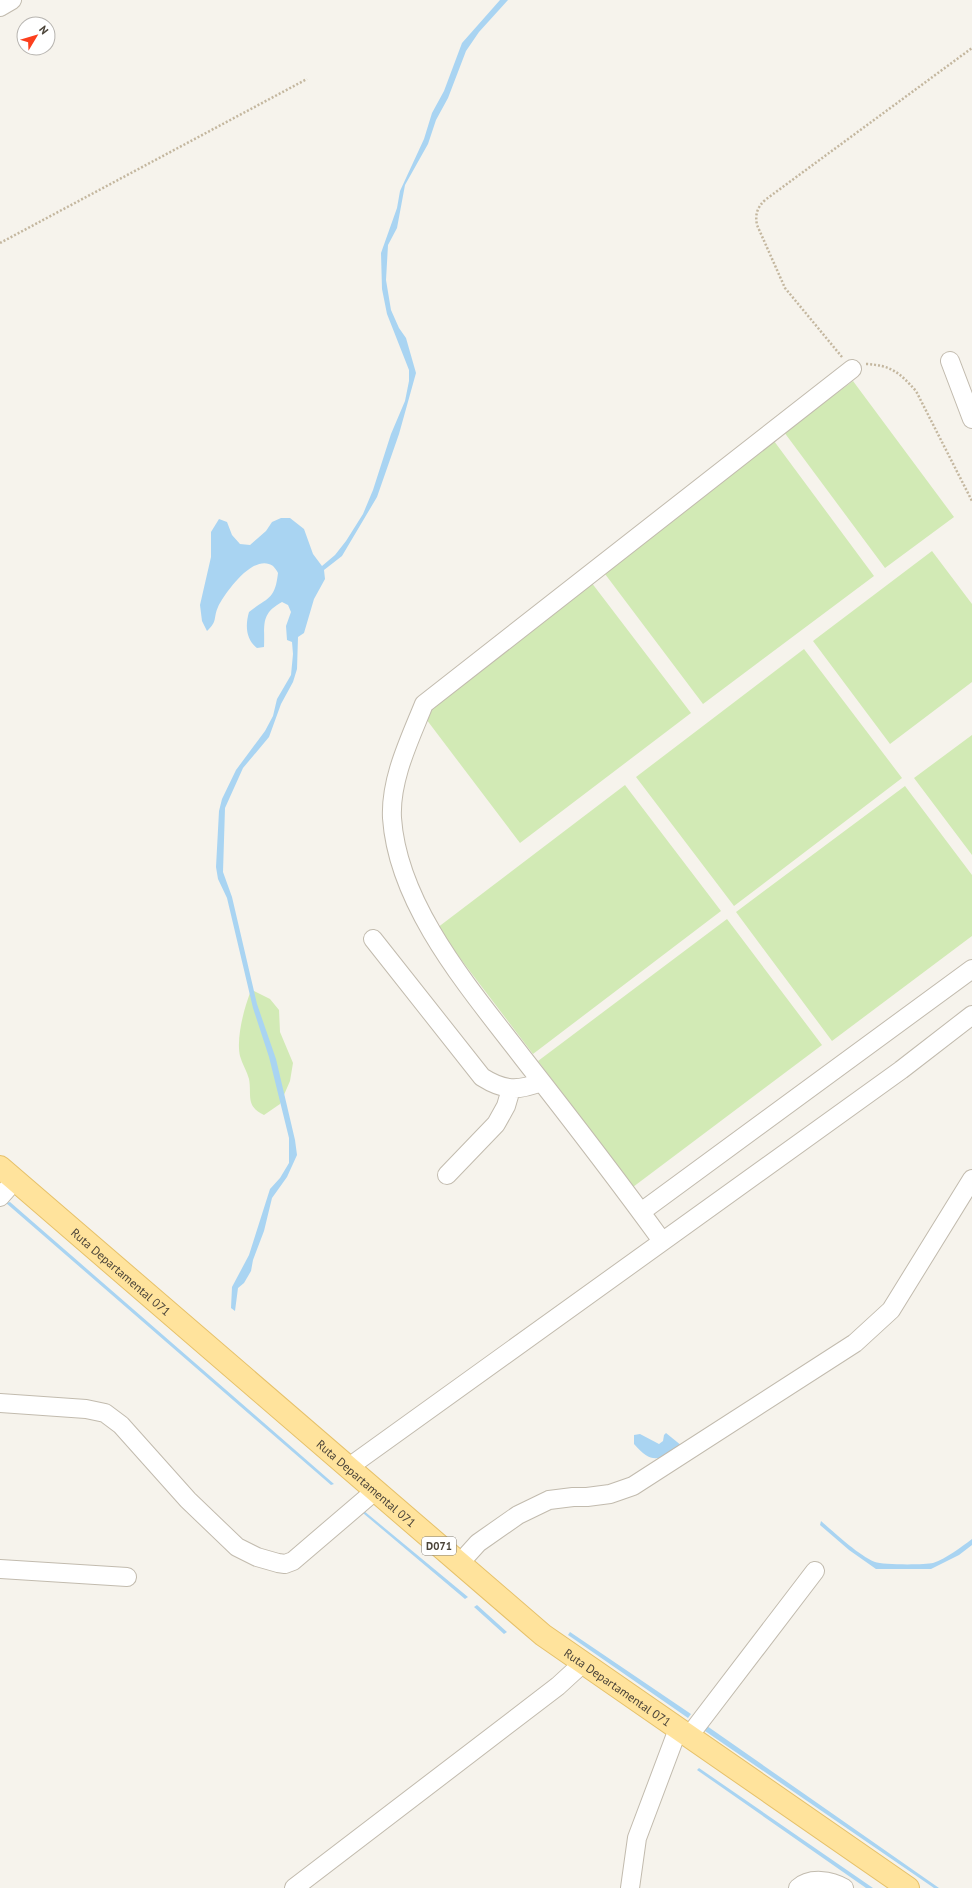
<svg xmlns="http://www.w3.org/2000/svg" width="972" height="1888" font-family="'PT Sans',sans-serif">
<rect width="100%" height="100%" fill="#f6f3ec"/>
<path fill="#d2eab5" d="M853,381L954,517L885,568L784,432Z
M774,441L874,576L703,704L602,570Z
M932,551L972,604V682L890,744L813,641Z
M588,578L691,713L520,843L417,707Z
M804,649L902,778L734,906L636,777Z
M972,735V855L914,778Z
M625,785L721,911L533,1054L437,928Z
M905,786L972,875V936L832,1041L736,912Z
M727,919L822,1045L633,1187L538,1061Z
M254,991L270,999L279,1010L280,1032L293,1063L290,1081L280,1104L264,1115C245,1106 252,1095 249,1079C247,1071 242,1064 240,1056C236,1038 244,1009 250,993Z"/>
<path fill="#a9d4f2" d="M500,0H508L479,32L466,51L448,98L436,120L428,144L405,185L397,228L388,245L386,280L391,310L399,328L406,338L416,373L399,434L377,497L342,556L324,570L325,579L314,599L304,633L298,637L297,669L293,682L281,704L269,737L243,768L225,808L223,872L232,897L257,1004L276,1059L295,1140L297,1155L287,1177L272,1198L264,1231L253,1260L251,1271L244,1283L238,1288L235,1311L231,1308L232,1287L249,1255L270,1189L280,1178L289,1163V1138L269,1057L253,1008L227,898L218,879L216,867L219,811L222,799L236,770L265,731L273,716L277,699L291,675L293,654L292,642L287,640L286,626L291,612L288,605L282,602C260,614 265,625 264,647L257,648C246,639 245,626 249,612C268,597 275,600 278,573C277,571 275,568 273,566C254,552 225,593 218,607C213,618 218,621 207,631L202,621L200,605L211,557V532L219,519L227,522L232,535L240,544L250,545L266,531L272,522L281,518H290L304,529L313,554L322,566L335,555L346,541L363,514L373,490L391,434L405,401L409,381V370L387,314L382,289L381,253L397,208L400,191L424,139L432,113L444,91L462,43Z
M10,1202L334,1484L331,1485L6,1203Z
M666,1433L682,1446C660,1459 653,1466 634,1444V1435L640,1434L659,1444L663,1441L664,1435Z
M358,1506L468,1597L465,1599L357,1508Z
M821,1521C835,1533 858,1555 875,1562C882,1565 925,1565 933,1563C947,1558 960,1548 972,1539V1545L959,1555L931,1569H876L849,1550L820,1525Z
M477,1605L507,1632L504,1634L474,1607Z
M570,1632L691,1714L688,1718L568,1635Z
M707,1726L939,1888H934L705,1731Z
M699,1768L873,1888H866L697,1770Z"/>
<g fill="none" stroke-linecap="round" stroke-linejoin="round">
<defs>
<path id="minor" d="M0,7L12,0
M950,361L972,419
M373,939L482,1077C504,1091 518,1091 541,1082
M447,1175L496,1124L506,1106L511,1089
M0,1197L15,1180
M641,1212L972,969
M662,1241C617,1179 570,1118 523,1058C471,990 398,907 392,818C390,779 410,739 424,704L852,369
M0,1403L86,1409L105,1413L121,1425L188,1500L237,1547L257,1557L278,1563L285,1564L293,1561L376,1490
M349,1467L901,1070L972,1015
M459,1564L478,1543L518,1515L549,1500L573,1497H587L610,1494L633,1486L855,1343L891,1310L972,1179
M0,1569L127,1577
M689,1736L815,1571
M294,1888L558,1686L582,1664
M630,1888L637,1838L678,1729
M798,1888C810,1877 831,1880 844,1888"/>
<g id="major">
<path id="s1" d="M0,1167L543,1635L908,1888"/>
</g>
</defs>
<use href="#minor" stroke="#c2bbae" stroke-width="20"/>
<use href="#major" stroke="#e6c16a" stroke-width="24"/>
<path stroke="#c4b79f" stroke-width="2.5" stroke-dasharray="2 2" stroke-linecap="butt" d="M0,243L307,79
M842,357L785,288L757,225C755,214 757,208 765,200L972,48
M866,364C891,365 900,373 916,391L972,501"/>
<use href="#minor" stroke="#fff" stroke-width="18"/>
<use href="#major" stroke="#ffe39c" stroke-width="22"/>
</g>
<g text-anchor="middle" dominant-baseline="central" stroke-width="3.5" stroke-linejoin="round" paint-order="stroke">
<rect fill="#fff" stroke="#817c74" stroke-width="1" x="422" y="1537" width="34" height="18" rx="3"/>
<g font-size="11" font-weight="bold" fill="#4b4439">
<text x="439" y="1546">D071</text>
</g>
<g font-size="12" fill="#4b4439" stroke="#fff">
<text stroke="none"><textPath href="#s1" startOffset="160">Ruta Departamental 071</textPath></text>
<text stroke="none"><textPath href="#s1" startOffset="484">Ruta Departamental 071</textPath></text>
<text stroke="none"><textPath href="#s1" startOffset="808">Ruta Departamental 071</textPath></text>
</g>
</g>
<g transform="translate(36 36) rotate(52)"><circle r="19" fill="#ffffff" stroke="#b7b4b0"/>
<path d="M0-3L7 15L0 10L-7 15Z" fill="#fc3f1d"/>
<text y="-6" font-size="11" font-weight="bold" text-anchor="middle" fill="#4b4439">N</text>
</g>
</svg>
